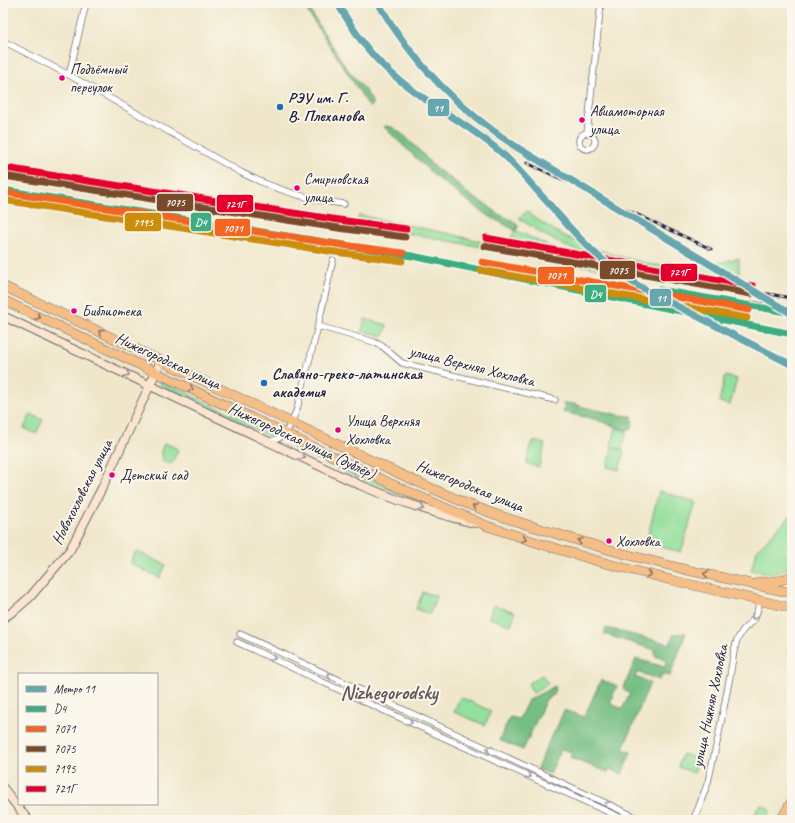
<svg xmlns="http://www.w3.org/2000/svg" width="795" height="823" font-family="Caveat,sans-serif">
<rect width="100%" height="100%" fill="#fbf7ec"/>
<filter id="ink" filterUnits="userSpaceOnUse"><feTurbulence type="fractalNoise" baseFrequency=".025" numOctaves="2"/><feDisplacementMap in="SourceGraphic" scale="8" xChannelSelector="R" yChannelSelector="G"/><feConvolveMatrix kernelMatrix="1 2 1 2 8 2 1 2 1" color-interpolation-filters="sRGB"/></filter>
<filter id="wash" filterUnits="userSpaceOnUse"><feTurbulence type="fractalNoise" baseFrequency=".012" numOctaves="4" result="noise"/><feDisplacementMap in="SourceGraphic" scale="16" xChannelSelector="R" yChannelSelector="G"/><feGaussianBlur stdDeviation="0.9" result="paint"/><feColorMatrix in="noise" values="0 0 0 0 0 0 0 0 0 0 0 0 0 0 0 0 0 1.4 0 .05"/><feComposite in="paint" operator="in"/></filter>
<g filter="url(#wash)">
<rect width="100%" height="100%" fill="#f0e7cb"/>
<path fill="#94df9b" stroke="#5b806b" d="M527,211L536,219L562,235L610,254L653,265L701,267L739,258V282L669,274L622,264L589,255L565,246L539,232L519,218Z
M359,215L455,235L506,248L515,230L561,252L597,264L596,268L357,224Z
M365,319L387,325L384,336L362,331Z
M725,376L737,379L730,405L719,402Z
M160,381H162L278,436L274,438H272L160,385L159,383Z
M31,414L43,420L36,434L24,428Z
M616,428L627,431L622,449L611,446Z
M533,441L545,444L539,467L526,463Z
M165,443L176,448L178,450L172,463L171,464L163,461C160,454 160,450 165,443Z
M293,443L418,501H416L385,490L291,447Z
M612,447L624,451L619,470L607,467Z
M659,491L696,502L681,552L646,543Z
M792,514V565C778,576 767,574 751,570L757,550Z
M136,551L166,565L160,578L130,563Z
M423,592L436,596L430,614L416,609Z
M493,605L515,612L511,625L489,618Z
M542,675L548,684L533,693L528,684Z
M460,697L491,711L485,725L454,712Z
M682,754L699,759L694,773L678,767Z
M761,805C772,809 771,809 767,820H753L758,807Z"/>
<path fill="#77be83" stroke="#4c705f" d="M302,3H306L320,27L345,66L364,89L371,99L372,103V106L370,108Z
M386,126L392,127L406,137L422,153L431,164L445,175L452,179L467,193L474,198L487,205L498,214L514,221L518,226V228L517,229L515,230L485,214L436,177L384,127Z
M565,403L574,404L583,407L619,415L632,416C633,420 633,427 630,430H626L594,419L563,412L565,408L563,404Z
M606,628L670,644L674,634L686,633L670,676L662,674L660,680L637,672L635,677L650,683L623,749L631,752L622,774L609,769L608,772L570,758L572,752L561,749L550,774L537,769L553,732H555L564,710L584,717L601,680L617,686L610,703L622,709L630,694L623,689L636,659L665,667L666,660L655,656V650L604,634Z
M555,686L554,695L546,699L523,750L499,740L510,717L519,719L528,700Z"/>
</g>
<g filter="url(#ink)">
<g fill="none" stroke-linecap="round" stroke-linejoin="round">
<defs>
<path id="street" d="M3,6L4,3
M3,41L69,75L242,173C274,189 309,200 344,204
M69,75L86,3
M579 141a8 8 0 1 1 16 0a8 8 0 1 1-16 0Z
M587,133L601,3
M318,326L374,342L382,346L402,363L555,400
M268,441C286,441 291,423 297,409L318,326L333,260
M240,634L642,820
M237,642L374,706L626,820
M693,820L698,809L708,782L718,738L730,676L734,651L737,640L743,630L755,618L760,601"/>
<path id="secondary" d="M3,316L360,485C398,501 435,514 475,523
M3,618L14,611L30,597L70,550L102,488L161,361
M3,788L28,820"/>
<path id="primary" d="M3,286L402,475L465,503L497,515L525,524L580,541L621,553L687,570L792,593
M3,300L398,487L487,526L541,544L601,562L671,580L792,608
M759,582C771,582 782,582 792,575
M781,820L792,801"/>
</defs>
<use href="#street" stroke="#6a676d" stroke-width="7"/>
<use href="#secondary" stroke="#6a676d" stroke-width="10"/>
<use href="#primary" stroke="#6a676d" stroke-width="10"/>
<use href="#street" stroke="#fff" stroke-width="5.5"/>
<use href="#secondary" stroke="#fbe5cf" stroke-width="8"/>
<use href="#primary" stroke="#f6be87" stroke-width="9"/>
<defs>
<path id="rail" d="M527,163L711,249
M682,279L792,298
M750,302L792,308"/>
</defs>
<use href="#rail" stroke="#22223b" stroke-width="3"/>
<use href="#rail" stroke="#fbf7ec" stroke-width="1.5" stroke-dasharray="4.5" stroke-linecap="butt"/>
<defs>
<path id="rail-1" d="M3,190L412,256L792,334
M660,290L792,313"/>
<path id="rail-2" d="M3,192L336,244L403,253
M482,262L749,310"/>
<path id="rail-3" d="M4,176L338,228L405,237
M484,246L751,294"/>
<path id="rail-4" d="M3,200L335,252L402,261
M480,270L747,318"/>
<path id="rail-5" d="M5,168L339,220L406,229
M486,238L753,286"/>
</defs>
<use href="#rail-1" stroke="#fbf7ec" stroke-width="10"/>
<use href="#rail-2" stroke="#fbf7ec" stroke-width="10"/>
<use href="#rail-3" stroke="#fbf7ec" stroke-width="10"/>
<use href="#rail-4" stroke="#fbf7ec" stroke-width="10"/>
<use href="#rail-5" stroke="#fbf7ec" stroke-width="10"/>
<use href="#rail-1" stroke="#3ead81" stroke-width="7"/>
<use href="#rail-2" stroke="#f26522" stroke-width="7"/>
<use href="#rail-3" stroke="#7a4b2a" stroke-width="7"/>
<use href="#rail-4" stroke="#cc8c0c" stroke-width="7"/>
<use href="#rail-5" stroke="#e4002b" stroke-width="7"/>
<defs>
<path id="metro-1" d="M337,3C353,28 365,50 388,70C423,103 469,123 505,156C521,171 535,189 550,205C579,239 605,267 644,289L792,365
M378,3C414,64 458,109 518,148L792,314"/>
</defs>
<use href="#metro-1" stroke="#fbf7ec" stroke-width="10"/>
<use href="#metro-1" stroke="#67a6ad" stroke-width="7"/>
</g>
<defs><path id="oneway-chevron" d="M-2-3.5L2.5 0L-2 3.5" fill="none" stroke-width="1.6" stroke-linecap="round" stroke-linejoin="round"/></defs>
<g stroke="#8c7061">
<use href="#oneway-chevron" transform="translate(38 317) rotate(25)"/>
<use href="#oneway-chevron" transform="translate(101 332) rotate(-155)"/>
<use href="#oneway-chevron" transform="translate(191 389) rotate(25)"/>
<use href="#oneway-chevron" transform="translate(475 507) rotate(-159)"/>
<use href="#oneway-chevron" transform="translate(524 539) rotate(18)"/>
<use href="#oneway-chevron" transform="translate(580 541) rotate(-163)"/>
<use href="#oneway-chevron" transform="translate(649 574) rotate(14)"/>
<use href="#oneway-chevron" transform="translate(706 574) rotate(-167)"/>
</g>
<g stroke="#998d8c">
<use href="#oneway-chevron" transform="translate(127 374) rotate(25)"/>
<use href="#oneway-chevron" transform="translate(303 457) rotate(26)"/>
<use href="#oneway-chevron" transform="translate(422 508) rotate(18)"/>
</g>
<g stroke="#9c9ca7">
<use href="#oneway-chevron" transform="translate(754 617) rotate(119)"/>
<use href="#oneway-chevron" transform="translate(273 658) rotate(25)"/>
<use href="#oneway-chevron" transform="translate(330 676) rotate(-155)"/>
<use href="#oneway-chevron" transform="translate(410 722) rotate(24)"/>
<use href="#oneway-chevron" transform="translate(489 749) rotate(-155)"/>
<use href="#oneway-chevron" transform="translate(528 776) rotate(24)"/>
<use href="#oneway-chevron" transform="translate(607 804) rotate(-155)"/>
</g>
</g>
<g fill="#e5007d" stroke="#fbf7ec" stroke-width="1.5">
<circle cx="62" cy="78" r="3.5"/>
<circle cx="582" cy="120" r="3.5"/>
<circle cx="297" cy="188" r="3.5"/>
<circle cx="74" cy="311" r="3.5"/>
<circle cx="338" cy="430" r="3.5"/>
<circle cx="112" cy="475" r="3.5"/>
<circle cx="609" cy="541" r="3.5"/>
</g>
<g fill="#1f6fb2" stroke="#fbf7ec" stroke-width="1.5">
<circle cx="280" cy="107" r="4"/>
<circle cx="264" cy="383" r="4"/>
</g>
<g text-anchor="middle" dominant-baseline="central" stroke-width="4" stroke-linejoin="round" paint-order="stroke">
<g font-size="15" fill="#22223b" stroke="#fbf7ec" text-anchor="start">
<text x="70" y="69">Подъёмный<tspan x="70" dy="18">переулок</tspan></text>
<text x="590" y="111">Авиамоторная<tspan x="590" dy="18">улица</tspan></text>
<text x="304" y="179">Смирновская<tspan x="304" dy="18">улица</tspan></text>
<text x="82" y="311">Библиотека</text>
<text x="346" y="421">Улица Верхняя<tspan x="346" dy="18">Хохловка</tspan></text>
<text x="120" y="475">Детский сад</text>
<text x="616" y="541">Хохловка</text>
</g>
<g font-size="16" font-weight="bold" fill="#22223b" stroke="#fbf7ec" text-anchor="start">
<text x="288" y="98">РЭУ им. Г.<tspan x="288" dy="18">В. Плеханова</tspan></text>
<text x="272" y="374">Славяно-греко-латинская<tspan x="272" dy="18">академия</tspan></text>
</g>
<g font-size="16" fill="#22223b" stroke="#fbf7ec">
<text transform="translate(168 361) rotate(25)">Нижегородская улица</text>
<text transform="translate(472 366) rotate(14)">улица Верхняя Хохловка</text>
<text transform="translate(302 441) rotate(25)">Нижегородская улица (дублёр)</text>
<text transform="translate(470 486) rotate(22)">Нижегородская улица</text>
<text transform="translate(82 492) rotate(-63)">Новохохловская улица</text>
<text transform="translate(710 706) rotate(-78)">улица Нижняя Хохловка</text>
</g>
<g font-size="20" font-weight="bold" fill="#64585d" stroke="#fbf7ec">
<text x="389" y="692">Nizhegorodsky</text>
</g>
</g>
<g stroke="#fbf7ec" stroke-width="1.5">
<rect x="427" y="98" width="23" height="19" rx="4" fill="#67a6ad"/>
<rect x="156" y="193" width="38" height="19" rx="4" fill="#7a4b2a"/>
<rect x="216" y="194" width="38" height="19" rx="4" fill="#e4002b"/>
<rect x="124" y="212" width="38" height="20" rx="4" fill="#cc8c0c"/>
<rect x="190" y="212" width="22" height="20" rx="4" fill="#3ead81"/>
<rect x="214" y="218" width="37" height="19" rx="4" fill="#f26522"/>
<rect x="599" y="260" width="37" height="20" rx="4" fill="#7a4b2a"/>
<rect x="660" y="263" width="38" height="19" rx="4" fill="#e4002b"/>
<rect x="537" y="266" width="38" height="19" rx="4" fill="#f26522"/>
<rect x="584" y="284" width="23" height="19" rx="4" fill="#3ead81"/>
<rect x="649" y="288" width="23" height="19" rx="4" fill="#67a6ad"/>
</g>
<g font-size="11" text-anchor="middle" font-weight="bold" fill="#fff">
<text x="438" y="112">11</text>
<text x="175" y="206">7075</text>
<text x="235" y="208">721Г</text>
<text x="143" y="226">7195</text>
<text x="201" y="226">D4</text>
<text x="233" y="232">7071</text>
<text x="618" y="274">7075</text>
<text x="679" y="276">721Г</text>
<text x="556" y="279">7071</text>
<text x="596" y="298">D4</text>
<text x="661" y="302">11</text>
</g>
<rect width="795" height="823" fill="none" stroke="#fbf7ec" stroke-width="16"/>
<rect x="18" y="673" width="140" height="132" fill="#fbf7ec" stroke="#a4a2a5"/>
<rect x="26" y="686" width="20" height="6" fill="#67a6ad" stroke="#a4a2a5"/>
<text x="54" y="693" font-size="12" fill="#22223b">Метро 11</text>
<rect x="26" y="706" width="20" height="6" fill="#3ead81" stroke="#a4a2a5"/>
<text x="54" y="713" font-size="12" fill="#22223b">D4</text>
<rect x="26" y="726" width="20" height="6" fill="#f26522" stroke="#a4a2a5"/>
<text x="54" y="733" font-size="12" fill="#22223b">7071</text>
<rect x="26" y="746" width="20" height="6" fill="#7a4b2a" stroke="#a4a2a5"/>
<text x="54" y="753" font-size="12" fill="#22223b">7075</text>
<rect x="26" y="766" width="20" height="6" fill="#cc8c0c" stroke="#a4a2a5"/>
<text x="54" y="773" font-size="12" fill="#22223b">7195</text>
<rect x="26" y="786" width="20" height="6" fill="#e4002b" stroke="#a4a2a5"/>
<text x="54" y="793" font-size="12" fill="#22223b">721Г</text>
</svg>
